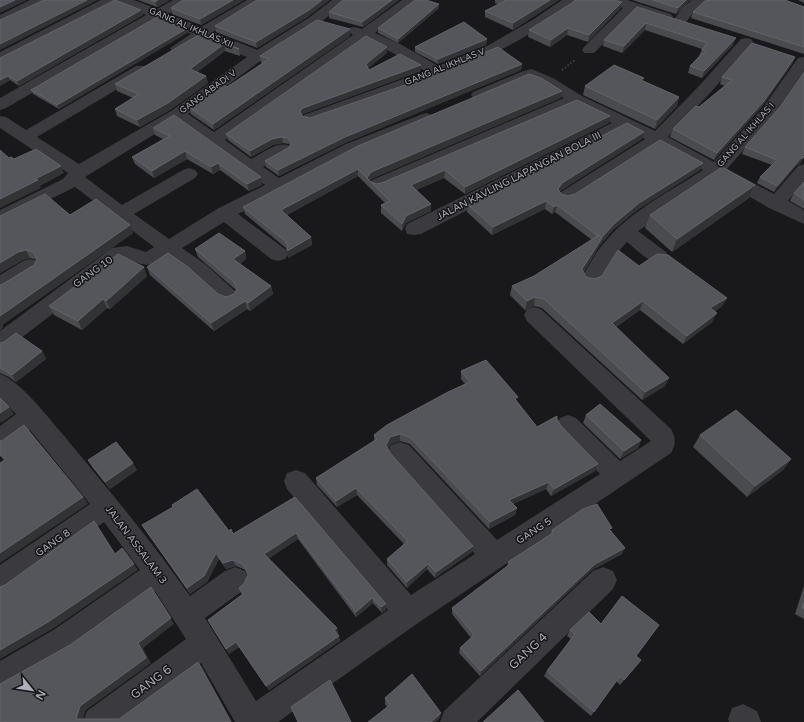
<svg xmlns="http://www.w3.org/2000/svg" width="804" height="722" font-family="'Varela Round',sans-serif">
<rect width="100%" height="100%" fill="#19191b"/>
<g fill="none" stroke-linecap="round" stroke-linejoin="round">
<path stroke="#404146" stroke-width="2" stroke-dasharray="1.5 2" stroke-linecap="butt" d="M562,70L575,60"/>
<path fill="#3a3a3f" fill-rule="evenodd" d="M30,0H48L46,3L0,25V15Z
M101,0H134L157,9L173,0H190L169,14L201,27L247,0H264L213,32L257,50L310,17L332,0H348L320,23L263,59L188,114L214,132L353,35L347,31L349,28L354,27L362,29L402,0H418L375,33L402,45L438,66L487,46L534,19L562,0H578C573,8 561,13 554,18C483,68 396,92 316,121L310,123L304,121L302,118L304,115L425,71L391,52L366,40L225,140L251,159C263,153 275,142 288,145L291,149L288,153L263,167L279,178L346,144L420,115L426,113L432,115L434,118L432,121L358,152L287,189L285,191L238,214L285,249L288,254L285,259L278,261L271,259L224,222L182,248L205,264L235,291L238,296L235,301L228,304L221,301L191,274L168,257C147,270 145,264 124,259L8,348L0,350V331L112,248L127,246L146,252L154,247L75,187L0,224V210L63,179L68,173L0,128V116L6,117L26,130L136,66H146L149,69L146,72L37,137L79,164L171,111L247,57L203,39L182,51H172L170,48L191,34L158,20L6,108L0,110V98L146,15L117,3L0,63V52ZM176,121L265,185L217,209L169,239L134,214L195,178L198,174L195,170L189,168L183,170L122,205L85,177Z
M606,0H627L671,14L673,17L671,20L666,21L635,12L594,53H584L582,50L584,47L623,8L608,3Z
M692,0H708L692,14L685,24H675L673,21L682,8Z
M746,38L751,39L753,42L751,45L711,92L668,137L714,162L762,109L798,58L804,57V71L776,112L727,169L774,194L798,166L804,164V182L788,201L804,210V224L769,208L717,178L638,231L666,252L669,257L666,262C651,266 638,251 627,242L617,253L598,284L591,286L584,284L581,279L584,274C590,264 596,252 604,243C630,211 669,192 703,170L658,146L573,200L567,202L561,200L558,196L561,192L645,139L625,129L421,234L414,235L407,234L405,229L407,224L612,123L576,105L384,188L378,190L372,188L369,184L372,180L564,98L530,79L485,98H473L471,95L473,92L521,72L531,69L553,78L582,96L655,131L699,86L741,39Z
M30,259L37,261L40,266L37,271L7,290L0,292V275L23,261Z
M534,307L541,309L671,429C676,438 676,444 671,453L418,623L278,722H235L201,663L123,722H83L87,711L186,639L155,591L75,649L0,692V661L55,629L140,570L104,522L10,590L0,594V565L90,504L30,430L8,446L0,449V426L16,414L0,398V374C21,381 50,420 65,437C108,489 151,540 190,596L225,571L235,567L245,571L249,580L245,589L205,618L256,701L388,610L287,489L284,481L287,473L296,470L305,473L411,595L475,554L391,459L388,452L391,445L400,442L409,445L497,540L600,474L560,432L556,425L560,418L568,415L576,418L620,461L651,441L527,321L524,315L527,309Z
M603,567L613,571L617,580L613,589L477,722H440L444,711L593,571Z
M743,704L757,711L761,722H729L728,719L732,708Z"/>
</g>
<path fill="#4a4b4f" d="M138,0H170L157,7Z
M244,0L201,25L172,14L171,8Z
M343,0H399L363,27L329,18V12Z
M495,0H559L513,30L485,17V11L498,4L495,3Z
M632,0H698L689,1L676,14Z
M798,0H804V3Z
M572,3L620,9L588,42L567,35L550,47L528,37L529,30Z
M637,7L733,45L702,78L688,73L690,66L699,56L702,49L645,30L622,53L603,46L604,40Z
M804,7V54L691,18L693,12Z
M439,8L398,43L378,33V28Z
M141,10L143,15L19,86L10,80L0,86V58Z
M309,16L257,48L216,32L215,26Z
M186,29L187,33L59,109L33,94L31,90Z
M202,33L239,49L240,56L225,51L197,72L206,76L208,83L170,110L140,127L117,116L115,109L133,98L117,91L115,84Z
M350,36L214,130L191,114L189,107L227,87L263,63H261L260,56Z
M487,39L486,45L438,64L415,52V47Z
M387,53L368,68L369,70L421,71L303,114L302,116L310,118L522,64L521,70L345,143L279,176L266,167L265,161L288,148L290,145L289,144L283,143L273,145L251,157L228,140L226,134Z
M795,57L792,64L761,108L714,160L670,137L673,129L725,86L720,84L722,77Z
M643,81L679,97L677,106L655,129L583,95L585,86Z
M561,98L371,179L370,181L371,182L377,184L609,123L465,194L444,178L416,190L431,204V211L406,223L402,231L381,213V205L385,203L358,176L287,215L311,237L312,245L288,258L287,250L286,248L245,214L243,207Z
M780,107L803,157L800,164L797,165L774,192L757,183L760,177L772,165L742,154L745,147Z
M174,115L262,185L249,191L220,170L213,174L187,159L154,178L135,164L132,157L163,139L155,135L153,128Z
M642,139L560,191L561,194L568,196L703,163L700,170L637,210L613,230L600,245L584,272L586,277L594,279L639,266L727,298L722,306L714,312L712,322L683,344L640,310L616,327L665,386L642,400L542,308L534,306L525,310L510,295L512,286L534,276L592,240L555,212L552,214L545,209L492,235L467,212L468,205Z
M804,182V209L790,201L794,193Z
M755,185L749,198L672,252L645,228L650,215Z
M70,215L133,233L2,325L3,327L0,330V285L3,284L34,265L37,260L30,258L23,260L0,273V216Z
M195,249L245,251L246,259L240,264L271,286L273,294L250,311L247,309L214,331L150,275L147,267L226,297L234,294L236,290L198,257Z
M147,276L110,309L107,308L82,330L54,315L49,306Z
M0,343L42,351L46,359L16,382L9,377L0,373Z
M461,371L517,402L537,427L557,419L561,426L598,464L595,471L551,496L546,489L513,504L517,508L515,515L489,529L410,444L400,441L391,444L388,449L390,453L472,552L435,578L427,569L407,588L387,565V559L404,544L357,495L337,507L317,485L316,478L374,441V435L465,384L461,379Z
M586,415L641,440L638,448L620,459L583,423Z
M700,435L791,459L783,470L747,497L693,447Z
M0,441L83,497L88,504L4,460L0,456Z
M88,460L137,470L110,489L93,468Z
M295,497L386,610L382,613L373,603L356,617L298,539L269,558L337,628L338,633H337L339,636L340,641L269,690L239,647L229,654L208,620L242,595L239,588L244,584L248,575L246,570L236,566L226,569L219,559L207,582L190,594L142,525L229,531L233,534Z
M552,530H611L622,554L592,570L480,676L459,653L460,648L471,638L452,614V608L507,567L508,562L550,534Z
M804,586V619L795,614Z
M570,630L636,656L641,660L620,685L616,681L591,716L544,676L547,671L571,639L567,636Z
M385,698L440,718L387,707L385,704Z"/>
<path fill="#323335" d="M15,0H27L0,13V7Z
M87,0H98L0,50V44Z
M158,0H170L157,7L155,2Z
M233,0H244L201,25L200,19Z
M322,0H330L309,16L257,48L256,42Z
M392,0H399L363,27L362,22Z
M550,0H559L513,30V23Z
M686,0H698L689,1L676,14L678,8Z
M622,2L620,9L588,42L589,35Z
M439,4V8L398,43V39Z
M141,10L143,15L19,86L17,81Z
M646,23L645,30L622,53L624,46Z
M568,28L567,35L550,47L551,40Z
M186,29L187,33L59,109L57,105Z
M350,29V36L214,130L213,124Z
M736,38L733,45L702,78L704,71Z
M487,39L486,45L438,64V59Z
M224,44L225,51L192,75L190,69Z
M387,47V53L366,70V64Z
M795,57L792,64L761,108L714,160L717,153Z
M522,64L521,70L345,143L279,176L278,170L345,137Z
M421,65V71L303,114L301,117L300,111L303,108Z
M8,76L10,80L0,86V80Z
M206,76L208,83L170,110L140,127L137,120Z
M562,91L561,98L371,179L370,181L367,178L371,172Z
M679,97L677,106L655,129L657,120Z
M610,116L609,123L465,194V187Z
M644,132L642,139L560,191L556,196L558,189L562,183Z
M282,137L283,143L273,145L251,157L250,151L272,139Z
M185,151L187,159L154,178L152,171Z
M804,154V157L800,164L797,165L774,192L777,186Z
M218,163L220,170L213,174L211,167Z
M703,163L700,170L637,210L613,230L600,245L580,278L582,269L602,238L615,223L639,203Z
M61,166L64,173L40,186L41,188L0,208V199L35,179Z
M358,169V176L283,217L281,210Z
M445,170L444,178L411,192V185Z
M261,177L262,185L249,191L247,184Z
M755,185L749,198L672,252L677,239Z
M546,201L545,209L492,235L493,227Z
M431,204V211L406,223L402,231V224L406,216Z
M557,205L555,212L552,214L554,207Z
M130,225L133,233L2,325L3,327L0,330V316Z
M311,237L312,245L288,258L287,251Z
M26,250L30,258L23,260L0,273V263L18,252Z
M245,251L246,259L235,267L233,259Z
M144,267L147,276L110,309L106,301Z
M271,286L273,294L250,311L248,303Z
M535,297L534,306L525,310L527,301Z
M727,298L722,306L706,317L710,308Z
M103,299L107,308L82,330L78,321Z
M245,301L247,309L214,331L211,323Z
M643,301L640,310L609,331L612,323Z
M717,313L712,322L683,344L687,336Z
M42,351L46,359L16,382L12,375Z
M669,378L665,386L642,400L645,392Z
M9,407L14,414L1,423L0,421V413Z
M400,434V441L391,444L387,451L386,445L390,437Z
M641,440L638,448L620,459L624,451Z
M791,459L783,470L747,497L755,486Z
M133,463L137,470L110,489L105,482Z
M598,464L595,471L551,496L554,489Z
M549,482L546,489L508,506L509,500Z
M356,488L357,495L337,507L336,501Z
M83,497L88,504L0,563V553Z
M517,508L515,515L489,529L490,522Z
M296,533L298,539L267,560L264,554Z
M473,546L472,552L435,578L436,572Z
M625,548L622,554L592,570L480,676L481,671L595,564Z
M216,553L219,559L207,582L190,594L187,588Z
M233,560L236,566L226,569L223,563Z
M134,564L138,570L54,628L0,659V650Z
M428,564L427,569L407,588V582Z
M155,593L174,624L143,648L151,663L86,710L82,722L76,719L80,706L138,643Z
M372,598L373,603L356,617V612Z
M386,604V610L382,613L381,607Z
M337,628L338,633L336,635L334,630Z
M339,636L340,641L269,690L266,686Z
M236,642L239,647L229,654L226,649Z
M198,662L202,667L232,722H231Z
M441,713L440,718L436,722H431Z"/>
<path fill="#55565b" stroke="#62646a" d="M0,0H15L0,7Z
M44,0H87L0,44V20Z
M115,0L141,10L17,81L8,76L0,80V58Z
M151,0H158L155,2Z
M183,0H233L200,19L171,8Z
M257,0H322L309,10L256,42L215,26Z
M343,0H392L362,22L329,12Z
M415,0H426L439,4L398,39L378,28Z
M504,0H550L513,23L485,11L505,1Z
M575,0H614L622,2L589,35L568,28L551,40L529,30L572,3Z
M653,0H686L678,8Z
M706,0H785L804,7V47L693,12Z
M637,7L736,38L704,71L690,66L705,51L702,50L707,43L646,23L624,46L604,40Z
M157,17L186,29L57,105L31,90Z
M317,20L350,29L213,124L189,107L221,84L227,87L269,59L260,56Z
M464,22L487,39L438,59L415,47Z
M202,33L239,49L224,44L190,69L206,76L168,103L137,120L115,109L139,94L115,84Z
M366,36L387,47L366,64L369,70L400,54L421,65L303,108L300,111L302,116L310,118L408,84L498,47L522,64L345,137L278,170L265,161L288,148L292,143L288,138L282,137L272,139L250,151L226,134Z
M752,43L795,57L764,101L717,153L673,129L696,106L699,107L732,80L722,77Z
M614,65L644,78L641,80L679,97L657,120L585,86Z
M804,72V154L802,156L804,157L800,159L777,186L760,177L777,160L745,147L780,107Z
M529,74L541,78L562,91L371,172L367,178L371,182L377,184L384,182L577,100L610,116L465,187L445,170L411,185L431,204L406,216L402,224L381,205L390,201L358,169L281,210L311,237L287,251L288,246L285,241L243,207L358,146Z
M174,115L261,177L247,184L218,163L211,167L185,151L152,171L132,157L170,136L153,128Z
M627,123L644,132L562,183L558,189L561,194L568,196L575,194L660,140L703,163L639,203L615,223L601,238H602L599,235L598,236L557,205L554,207L546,201L493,227L468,205Z
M36,149L61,166L35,179L38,180L0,199V150L9,158L11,157L14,159Z
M722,167L755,185L677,239L650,215Z
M804,182V200L794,193Z
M45,194L70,215L96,199L130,225L0,316V285L3,284L34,265L37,259L33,252L26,250L18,252L0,263V216Z
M219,233L245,251L233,259L271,286L248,303L245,301L211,323L147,267L168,253L188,267L218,294L226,297L234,294L237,289L234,282L195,249Z
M599,235L602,238L582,269L586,277L594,279L602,276L618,250L639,266L657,254L668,255L727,298L710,308L717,313L687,336L643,301L612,323L669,378L645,392L544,299L535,297L527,301L512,286L534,276Z
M118,254L144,267L106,301L103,299L78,321L49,306Z
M16,333L42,351L12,375L4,370L0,368V343L4,342Z
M486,360L518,397L515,399L537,427L557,416V419L561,426L598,464L554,489L549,482L509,500L517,508L490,522L410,437L400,434L390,437L386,445L390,453L473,546L436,572L428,564L407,582L387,559L408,541L356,488L336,501L316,478L377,439L374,435L387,425L448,392L470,382L461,371Z
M0,398L9,407L0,413Z
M600,404L641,440L624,451L586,415Z
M736,410L791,459L755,486L700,435Z
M24,425L83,497L0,553V463L6,459L0,454V441L3,440Z
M116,442L133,463L105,482L88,460Z
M197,489L229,531L231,529L233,534L295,497L386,604L381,607L372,598L356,612L296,533L264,554L337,628L334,630L339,636L266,686L236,642L226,649L208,620L243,594L239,588L244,584L248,575L243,564L233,560L223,563L216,553L204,576L187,588L142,525L173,507L172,505Z
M597,504L612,528L609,529L625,548L595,564L481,671L460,648L474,635L452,608L510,564L508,562L553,533L552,530L583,509Z
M94,521L115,554L122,548L134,564L48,622L0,650V587L5,585Z
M151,587L171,618L138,643L146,658L80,706L76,719H119L198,662L231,722H0V684L70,645Z
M622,596L659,625L636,656L641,660L624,680L620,676L594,712L547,671L575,634L570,630L589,612L601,624Z
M804,603V609L802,608Z
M412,674L441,713L431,722H368L390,705L385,698Z
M330,680L351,722H298L291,707Z
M518,690L544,722H483Z"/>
<g text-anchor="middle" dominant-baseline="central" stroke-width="3" stroke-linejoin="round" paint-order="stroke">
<g font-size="9" fill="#acafba" stroke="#141316">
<text transform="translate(191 28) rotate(23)">GANG AL IKHLAS XII</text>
<text transform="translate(445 67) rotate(-22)">GANG AL IKHLAS V</text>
<text transform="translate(208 92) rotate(-36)">GANG ABADI V</text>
<text transform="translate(746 135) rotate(-49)">GANG AL IKHLAS I</text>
</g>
<g font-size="10" fill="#acafba" stroke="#141316">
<text transform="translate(519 176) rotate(-27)">JALAN KAVLING LAPANGAN BOLA III</text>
<text transform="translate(93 272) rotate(-36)">GANG 10</text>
<text transform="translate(534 531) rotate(-33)">GANG 5</text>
<text transform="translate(53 543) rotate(-35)">GANG 8</text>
<text transform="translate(136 545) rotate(53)">JALAN ASSALAM 3</text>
</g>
<g font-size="12" fill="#acafba" stroke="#141316">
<text transform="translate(528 651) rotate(-43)">GANG 4</text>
<text transform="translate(151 682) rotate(-37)">GANG 6</text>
</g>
</g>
<g transform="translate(32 690) rotate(120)" stroke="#141316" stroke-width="3" paint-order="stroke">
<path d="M0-3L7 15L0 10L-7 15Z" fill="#acafba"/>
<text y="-6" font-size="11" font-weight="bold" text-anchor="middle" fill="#acafba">N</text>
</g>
</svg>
